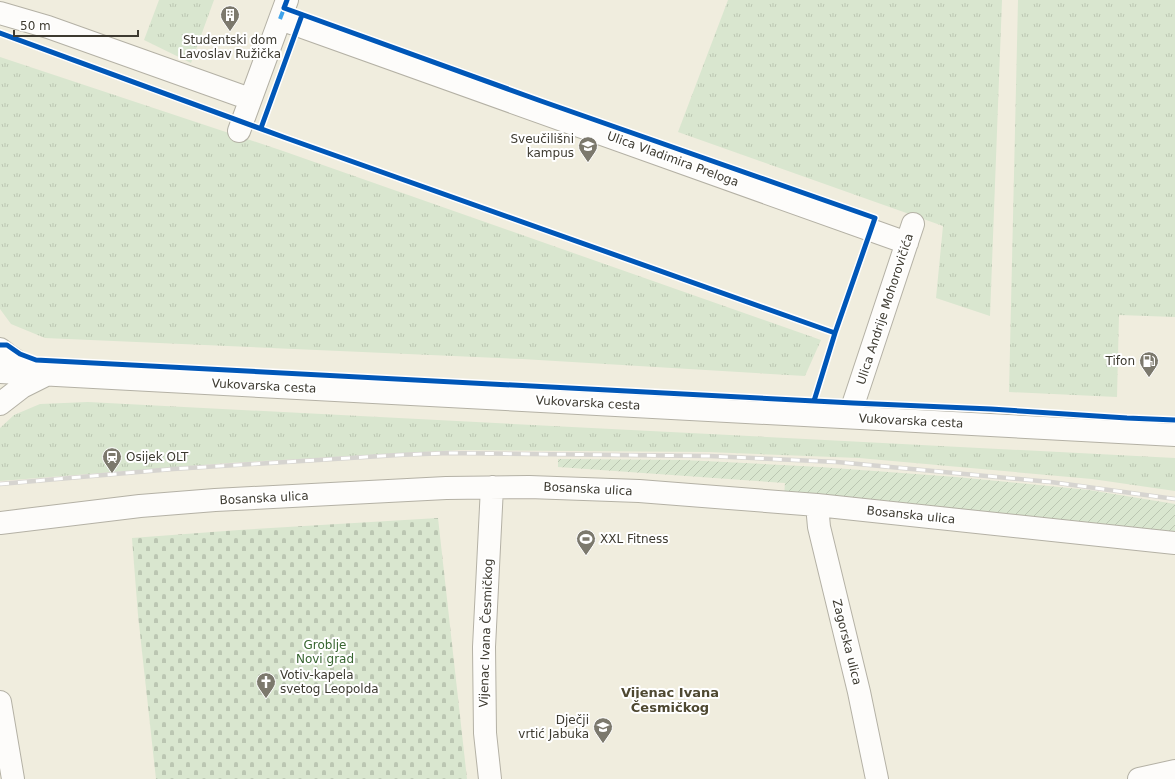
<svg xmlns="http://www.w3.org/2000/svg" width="1175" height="779" font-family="'DejaVu Sans',sans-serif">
<defs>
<pattern id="grass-tufts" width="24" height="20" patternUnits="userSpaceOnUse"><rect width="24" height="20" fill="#d9e6cf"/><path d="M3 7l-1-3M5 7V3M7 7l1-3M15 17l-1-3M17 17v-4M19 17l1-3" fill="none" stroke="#bbc6b2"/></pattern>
<pattern id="cemetery-stones" width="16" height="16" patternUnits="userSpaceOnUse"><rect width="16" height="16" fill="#d9e6cf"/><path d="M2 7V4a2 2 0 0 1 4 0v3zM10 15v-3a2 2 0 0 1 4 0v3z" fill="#bbc6b2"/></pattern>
<pattern id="garden-furrows" width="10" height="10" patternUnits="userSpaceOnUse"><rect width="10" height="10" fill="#d9e6cf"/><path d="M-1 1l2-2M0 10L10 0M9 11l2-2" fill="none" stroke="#bbc6b2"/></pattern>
</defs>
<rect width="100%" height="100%" fill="#f0edde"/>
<path fill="url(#grass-tufts)" d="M159,0H214L191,63L144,40Z
M728,0H1002L990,316L936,298L943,226L678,132Z
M1018,0H1175V317L1119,315L1117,397L1009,392Z
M0,57L283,151L821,340L805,376L522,359L45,338L11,324L0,309Z
M88,402L1175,458V491L1092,479L859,458L708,452L459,450L228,463L0,481V428L14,415L40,404Z"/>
<path fill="url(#cemetery-stones)" d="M438,518L467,779H156L138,615L132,538L239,530Z"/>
<path fill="url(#garden-furrows)" d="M558,459L684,460L820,467L956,477L1089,490L1175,504V537L784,496L785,483L558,467Z"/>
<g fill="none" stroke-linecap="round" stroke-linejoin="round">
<defs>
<path id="minor" d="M0,13L48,27L250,99
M280,19L907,243
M239,131L287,0
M849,417L913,224
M817,505L819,527L859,692L877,779
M0,523L140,506L215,500L446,488L529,487L639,491L817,505L1175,543
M490,779L485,733L484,647L492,487
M1139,779L1175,771"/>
<path id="major" d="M0,349C11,359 24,366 38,372
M0,372L1175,435
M0,404L22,387L46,375
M0,702L13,779"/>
</defs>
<use href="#minor" stroke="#b4b1a5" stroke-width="24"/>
<use href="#major" stroke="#b4b1a5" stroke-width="24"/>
<use href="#minor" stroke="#fdfcfa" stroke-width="22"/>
<use href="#major" stroke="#fdfcfa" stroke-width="22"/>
<defs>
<path id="rail" d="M0,484L173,469L398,455L449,453L709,456L837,462L1051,482L1175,499"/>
</defs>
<use href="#rail" stroke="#d6d4d0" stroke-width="4.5"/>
<use href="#rail" stroke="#fff" stroke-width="3" stroke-dasharray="9" stroke-linecap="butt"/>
<path stroke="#3fa3eb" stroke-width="4" stroke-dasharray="8 4" stroke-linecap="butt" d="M280,19L285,6"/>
<defs>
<path id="cycleway" d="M287,0L284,8L541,101L875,218L835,333L814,401
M0,33L286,138L835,333
M261,128L302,15
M0,345H7L20,354L36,360L853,403L991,409L1127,418L1175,420"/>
</defs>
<use href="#cycleway" stroke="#fff" stroke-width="8"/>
<use href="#cycleway" stroke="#0057b8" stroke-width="5"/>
</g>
<defs>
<symbol id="building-pin" viewBox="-11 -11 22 30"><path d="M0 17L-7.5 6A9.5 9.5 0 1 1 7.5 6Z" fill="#7c796d" stroke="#fff"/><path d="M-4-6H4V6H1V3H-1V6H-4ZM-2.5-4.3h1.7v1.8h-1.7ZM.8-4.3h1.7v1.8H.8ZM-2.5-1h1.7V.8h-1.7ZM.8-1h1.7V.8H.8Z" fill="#fff"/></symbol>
<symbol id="university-pin" viewBox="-11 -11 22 30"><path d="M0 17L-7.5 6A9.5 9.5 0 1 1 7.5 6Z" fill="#7c796d" stroke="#fff"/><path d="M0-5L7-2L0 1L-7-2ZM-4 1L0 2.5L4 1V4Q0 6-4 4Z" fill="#fff"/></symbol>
<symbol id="fuel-pin" viewBox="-11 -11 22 30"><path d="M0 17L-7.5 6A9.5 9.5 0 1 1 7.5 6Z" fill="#7c796d" stroke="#fff"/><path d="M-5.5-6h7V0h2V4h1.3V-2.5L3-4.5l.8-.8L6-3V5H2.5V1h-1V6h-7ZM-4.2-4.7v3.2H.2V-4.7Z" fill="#fff"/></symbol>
<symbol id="station-pin" viewBox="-11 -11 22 30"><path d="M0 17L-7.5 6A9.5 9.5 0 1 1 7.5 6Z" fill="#7c796d" stroke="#fff"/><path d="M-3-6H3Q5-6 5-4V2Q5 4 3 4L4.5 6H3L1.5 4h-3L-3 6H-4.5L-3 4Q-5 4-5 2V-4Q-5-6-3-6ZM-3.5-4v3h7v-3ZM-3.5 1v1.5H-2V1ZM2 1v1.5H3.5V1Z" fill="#fff"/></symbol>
<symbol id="stadium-pin" viewBox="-11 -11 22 30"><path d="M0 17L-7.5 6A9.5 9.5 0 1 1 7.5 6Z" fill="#7c796d" stroke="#fff"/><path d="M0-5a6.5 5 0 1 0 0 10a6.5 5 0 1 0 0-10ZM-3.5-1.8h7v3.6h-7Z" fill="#fff"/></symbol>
<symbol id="church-pin" viewBox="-11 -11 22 30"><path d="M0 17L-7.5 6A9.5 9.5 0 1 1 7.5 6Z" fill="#7c796d" stroke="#fff"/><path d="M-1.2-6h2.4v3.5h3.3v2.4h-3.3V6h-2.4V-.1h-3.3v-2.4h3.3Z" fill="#fff"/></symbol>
<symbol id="school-pin" viewBox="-11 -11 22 30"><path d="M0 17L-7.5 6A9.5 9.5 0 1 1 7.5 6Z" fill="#7c796d" stroke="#fff"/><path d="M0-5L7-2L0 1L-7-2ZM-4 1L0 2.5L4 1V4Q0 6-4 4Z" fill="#fff"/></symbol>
</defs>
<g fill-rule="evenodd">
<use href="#building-pin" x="219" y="4" width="22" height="30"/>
<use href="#university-pin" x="577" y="135" width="22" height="30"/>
<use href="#fuel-pin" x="1138" y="350" width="22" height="30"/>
<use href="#station-pin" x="101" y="446" width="22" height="30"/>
<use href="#stadium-pin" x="575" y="528" width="22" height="30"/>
<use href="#church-pin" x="255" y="671" width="22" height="30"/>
<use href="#school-pin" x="592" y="716" width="22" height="30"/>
</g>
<g text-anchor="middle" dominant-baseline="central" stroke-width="4" stroke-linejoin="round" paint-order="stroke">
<g font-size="12" fill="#3d3a30" stroke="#fff" text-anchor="end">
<text x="230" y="40" text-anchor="middle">Studentski dom<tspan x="230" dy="14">Lavoslav Ružička</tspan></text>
<text x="574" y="139">Sveučilišni<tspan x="574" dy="14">kampus</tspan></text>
<text x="1135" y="361">Tifon</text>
<text x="126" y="457" text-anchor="start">Osijek OLT</text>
<text x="600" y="539" text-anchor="start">XXL Fitness</text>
<text x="280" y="675" text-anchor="start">Votiv-kapela<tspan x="280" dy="14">svetog Leopolda</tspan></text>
<text x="589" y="720">Dječji<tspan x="589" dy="14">vrtić Jabuka</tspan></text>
</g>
<g font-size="12" fill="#3d3a30" stroke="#fff">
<text transform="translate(673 159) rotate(20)">Ulica Vladimira Preloga</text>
<text transform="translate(885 309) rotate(-72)">Ulica Andrije Mohorovičića</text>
<text transform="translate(264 386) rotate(3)">Vukovarska cesta</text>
<text transform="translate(588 403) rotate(3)">Vukovarska cesta</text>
<text transform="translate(911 421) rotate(3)">Vukovarska cesta</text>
<text transform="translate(588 489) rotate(3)">Bosanska ulica</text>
<text transform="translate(264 498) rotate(-3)">Bosanska ulica</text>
<text transform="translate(911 515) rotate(6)">Bosanska ulica</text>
<text transform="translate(486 633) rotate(-88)">Vijenac Ivana Česmičkog</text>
<text transform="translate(847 642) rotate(76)">Zagorska ulica</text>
</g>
<g font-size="12" fill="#376530" stroke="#fff">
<text x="325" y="645">Groblje<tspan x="325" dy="14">Novi grad</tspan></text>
</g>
<g font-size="13" font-weight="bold" fill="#4e4831" stroke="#fff">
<text x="670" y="692">Vijenac Ivana<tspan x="670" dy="15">Česmičkog</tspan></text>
</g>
</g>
<path d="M14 30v6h124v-6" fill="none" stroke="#3d3a30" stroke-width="2"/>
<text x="20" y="30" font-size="12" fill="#3d3a30" stroke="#ffffff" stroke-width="3" paint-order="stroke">50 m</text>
</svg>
